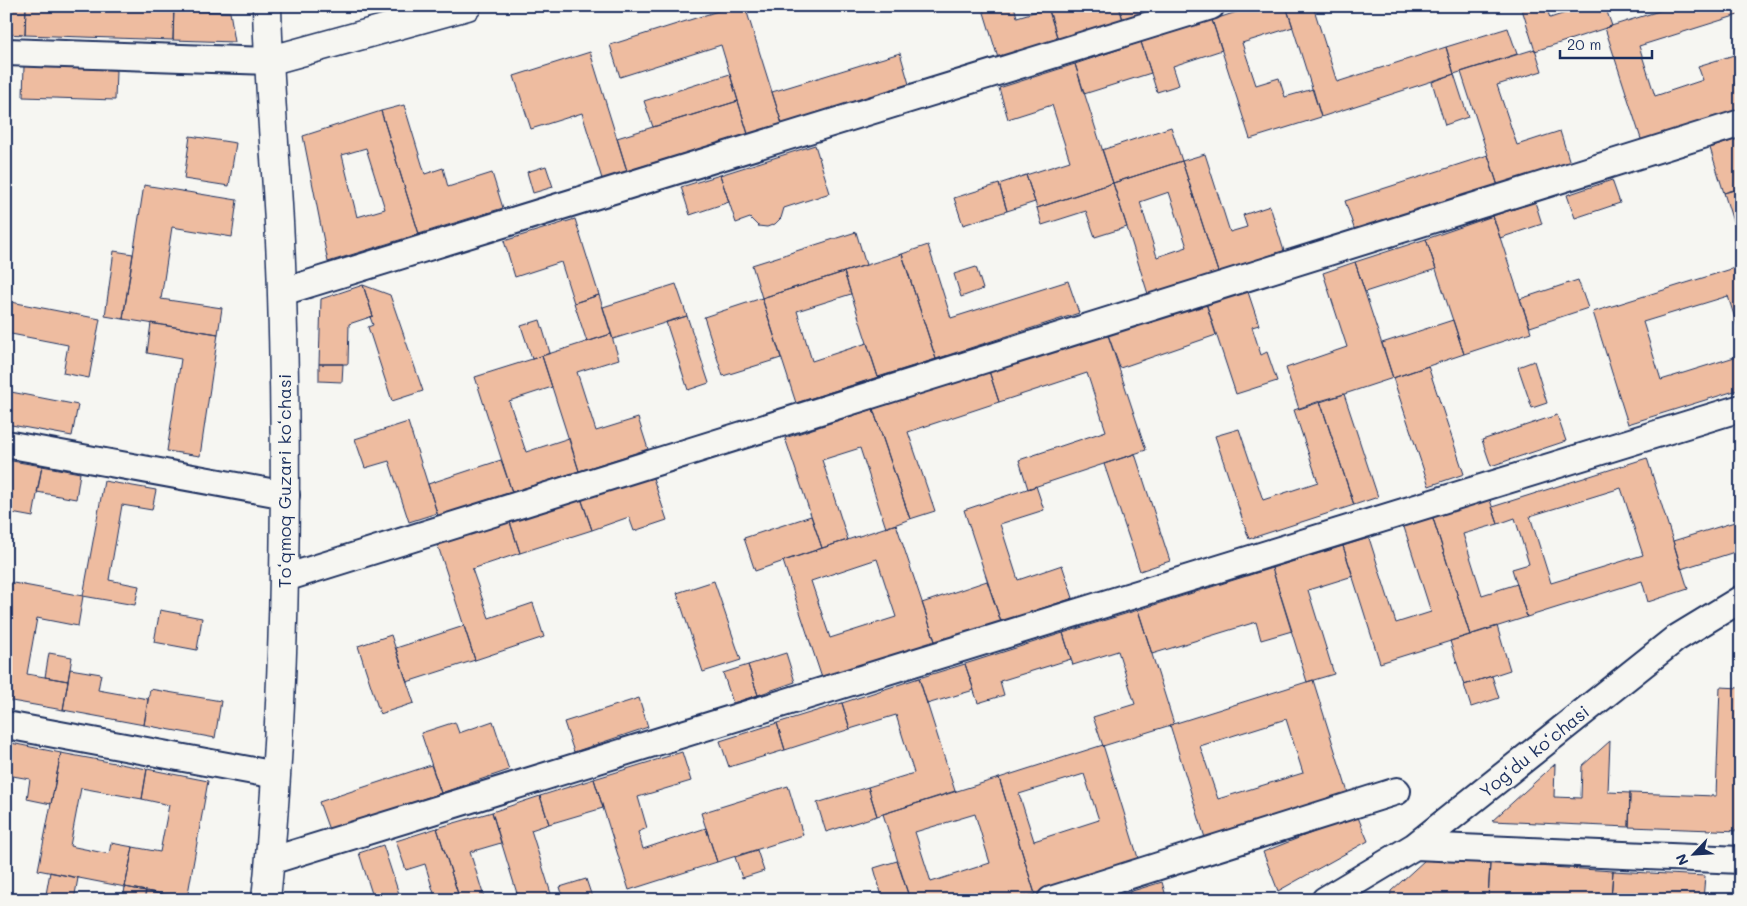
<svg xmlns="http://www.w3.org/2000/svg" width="1747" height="906" font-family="Mali,sans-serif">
<rect width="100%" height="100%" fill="#f6f6f2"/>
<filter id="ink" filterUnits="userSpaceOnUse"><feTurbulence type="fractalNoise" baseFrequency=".02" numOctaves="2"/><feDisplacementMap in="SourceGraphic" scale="10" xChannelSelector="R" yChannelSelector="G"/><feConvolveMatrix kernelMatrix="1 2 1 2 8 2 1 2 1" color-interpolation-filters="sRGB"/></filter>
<g filter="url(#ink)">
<path fill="#eebca0" stroke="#1b2f5e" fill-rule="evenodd" d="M6,6H26L25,35L6,34Z
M26,6H174L173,40L25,35Z
M174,6H192V11L230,12L235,42L173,40Z
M320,6H339L322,11Z
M734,6H745L782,124L748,134L721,45L620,77L610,45Z
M982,6H1014L1017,17L1048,8L1058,40L998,58Z
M1048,6H1119L1123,20L1058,40Z
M1119,6H1168L1123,20Z
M1255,6H1286L1293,27L1242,43L1256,85L1279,78L1285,97L1313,89L1321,117L1250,139L1212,20Z
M1286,6H1313L1337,82L1446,47L1454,74L1321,117Z
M1521,6H1546L1550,18L1587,6H1605L1612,26L1535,51Z
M1675,6H1741V14L1639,46L1655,96L1703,80L1698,66L1734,55L1739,69L1741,68V110L1642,142L1605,28Z
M1212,20L1222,50L1173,66L1179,85L1157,92L1141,42Z
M1508,28L1517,54L1454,74L1446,47Z
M1141,42L1151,73L1084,94L1075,64Z
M1535,49L1542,71L1497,85L1517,145L1560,131L1570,163L1498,186L1461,72Z
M590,52L627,171L602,179L582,113L531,129L514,76Z
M900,53L909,84L782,124L772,92Z
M1075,64L1113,183L1037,208L1026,175L1070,161L1052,105L1008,119L999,88Z
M24,66L116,70L115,100L23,97Z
M730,74L738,101L653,127L644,101Z
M1454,74L1468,117L1445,125L1432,82Z
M738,101L748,134L627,171L617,138Z
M404,105L425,174L443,168L448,187L492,173L503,208L419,234L381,111Z
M381,111L419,234L328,262L303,136ZM366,148L385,209L357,217L342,155Z
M1171,127L1182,161L1113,183L1102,150Z
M190,136L236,143L229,186L184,179Z
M1741,138V188L1724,193L1710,148Z
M815,145L830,193L784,208L781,218L775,224L767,227L758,226L750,218L736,223L720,175Z
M1205,154L1230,232L1247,227L1243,215L1270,206L1284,251L1218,272L1182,161Z
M1488,155L1498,186L1355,231L1345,201Z
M1182,161L1218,272L1148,294L1113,183ZM1169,192L1187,247L1157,257L1140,202Z
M546,166L553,187L533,193L527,172Z
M720,175L729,202L690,215L681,187Z
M1026,175L1035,202L1007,211L999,184Z
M1612,180L1620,203L1575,218L1567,195Z
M1113,183L1127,227L1095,237L1086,211L1042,225L1037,208Z
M999,184L1007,211L963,225L954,198Z
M144,185L237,200L232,237L172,227L161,299L222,308L218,334L123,319Z
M1741,188V247L1724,193Z
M1535,202L1542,224L1500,238L1493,216Z
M1493,216L1531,332L1464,354L1426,239Z
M575,219L599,295L574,303L561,262L515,277L504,241Z
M856,232L866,265L762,298L752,265Z
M1426,239L1436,269L1365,292L1355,262Z
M928,245L951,318L1068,281L1079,313L936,359L902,254Z
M114,251L133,254L123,319L105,316Z
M902,254L936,359L878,377L844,272Z
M1355,262L1393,378L1299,409L1286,368L1347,347L1323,273Z
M1741,266V338L1728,296L1643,322L1661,380L1741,355V389L1628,424L1593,312Z
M976,267L983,289L961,297L954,274Z
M844,272L851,294L797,311L812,361L867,343L878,377L796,403L762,298Z
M1578,280L1588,308L1530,327L1520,299Z
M676,284L687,316L613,339L603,307Z
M363,285L373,316L349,324L348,364H319L321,299Z
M363,285L390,295L423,391L392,401L368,327L373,325L370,317L373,316Z
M1246,286L1259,325L1252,327L1261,355L1267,352L1277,381L1236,394L1205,300Z
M599,295L611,334L587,342L574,303Z
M762,298L781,358L723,376L704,317Z
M1205,300L1216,335L1120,368L1107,332Z
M6,301L100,319L89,378L63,373L68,345L6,333Z
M687,316L709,383L688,390L666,322Z
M540,320L550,353L532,359L521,326Z
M1453,320L1464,354L1393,378L1382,343Z
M151,323L218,334L200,456L167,451L181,359L147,353Z
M1107,332L1146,450L1028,489L1019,460L1106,431L1087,373L999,402L989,371Z
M611,334L619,359L577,372L596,431L638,418L648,449L579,471L542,356Z
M542,356L552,387L509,401L526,452L569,438L579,471L512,492L475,377Z
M1534,361L1547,403L1532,408L1518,367Z
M319,364H343L342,382L319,381Z
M1428,366L1464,474L1429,486L1393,378Z
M989,371L999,402L908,432L935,511L910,519L873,409Z
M6,391L78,405L72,436L6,424Z
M1344,394L1378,497L1354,505L1320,401Z
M1320,401L1354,505L1249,539L1215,436L1239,429L1263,500L1318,482L1294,410Z
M873,409L910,519L886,528L860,448L822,460L848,540L822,548L785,438Z
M1557,415L1566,441L1491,466L1482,440Z
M408,422L437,513L409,522L389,461L365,468L355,439Z
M1135,454L1170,561L1140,571L1104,464Z
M1647,458L1688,589L1648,602L1642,581L1527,617L1512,569L1529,564L1515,518L1498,524L1492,507ZM1621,488L1643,555L1551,583L1530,516Z
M6,460L42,466L33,517L6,512Z
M501,460L512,492L438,516L428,484Z
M42,466L80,473L76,499L37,492Z
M651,472L667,520L634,531L629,517L592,530L580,495Z
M104,481L156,490L152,510L122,505L109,580L139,586L135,605L83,596Z
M1036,486L1044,510L1000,524L1018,580L1062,565L1073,598L1001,622L964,510Z
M1488,494L1498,524L1463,534L1482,595L1517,584L1527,617L1470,635L1431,512Z
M580,495L592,530L520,553L509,519Z
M1431,512L1470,635L1380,663L1343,546L1369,538L1396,623L1431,612L1402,521Z
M811,516L822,548L755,571L744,538Z
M509,519L520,553L472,569L489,618L533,603L544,637L475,660L437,543Z
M1741,520V550L1681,569L1673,541Z
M896,524L936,644L823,681L783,561ZM877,559L896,617L830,638L811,581Z
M1343,546L1353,576L1308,590L1334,674L1307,682L1272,568Z
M1272,568L1292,631L1261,640L1256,622L1152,654L1138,610Z
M714,581L741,660L703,672L677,593Z
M987,581L1001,622L936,644L922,603Z
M8,582L83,596L78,626L37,618L27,674L68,681L63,710L6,700V593Z
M160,610L202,618L197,650L154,642Z
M1138,610L1174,724L1103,746L1093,717L1135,704L1118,651L1073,665L1063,633Z
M464,626L475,660L407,682L396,648Z
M1497,626L1510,670L1464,685L1450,641Z
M1063,633L1071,659L1000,681L1004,695L978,703L965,664Z
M391,635L414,703L380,714L358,646Z
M49,653L72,657L68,681L45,677Z
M786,653L795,682L758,695L748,665Z
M965,664L974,690L927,704L919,678Z
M748,665L758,695L733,703L723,673Z
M70,669L101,674L98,690L148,699L144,725L63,710Z
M1492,676L1499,698L1471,707L1464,685Z
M919,678L955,791L877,816L868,787L914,773L896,715L850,729L842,703Z
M1313,680L1349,796L1206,841L1170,725ZM1286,719L1303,773L1218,799L1200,746Z
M1720,687L1741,688V831L1629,827L1630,793L1716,796Z
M150,689L221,701L215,738L144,725Z
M639,698L648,727L574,752L564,722Z
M842,703L850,729L785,750L777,723Z
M493,721L509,770L441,793L421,733L455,722L459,733Z
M777,723L785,750L729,767L720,741Z
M1610,741L1608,792L1630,793L1629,827L1492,821L1555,764L1554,797L1581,798L1582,766Z
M6,742L61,753L51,804L27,799L30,779L7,775L6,779Z
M1103,745L1139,861L1035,894L999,778ZM1084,774L1099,820L1034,841L1019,794Z
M682,752L691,781L638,797L647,828L638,832L643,849L706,828L717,862L629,890L594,779Z
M61,753L147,769L142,799L81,788L70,846L109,854L111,843L133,847L125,887L38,870Z
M431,765L441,793L329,830L319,802Z
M147,769L208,781L187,899L125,887L133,847L160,852L169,805L142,799Z
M999,778L1035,894L1015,900H910L883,814ZM975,814L990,863L931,882L915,832Z
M594,779L603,808L549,824L540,796Z
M788,786L803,835L717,862L701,813Z
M868,787L877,816L826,832L817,803Z
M540,796L549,824L531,830L553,900H519L492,812Z
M492,812L501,843L470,852L485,900H460L437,828Z
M1357,815L1368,841L1278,891L1263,852Z
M437,828L460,900H436L425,864L406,870L396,841Z
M383,845L401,900H374L359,853Z
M757,850L764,871L742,878L735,857Z
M1425,860L1490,863L1488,899L1427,895V900H1390L1391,891Z
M897,861L910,900H883L874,868Z
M1490,863L1613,871L1611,900H1488Z
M1613,871L1705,876L1703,900H1611Z
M50,872L78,878L74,900H45Z
M586,879L593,900H564L560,887Z
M1162,882L1167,900H1132L1129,892Z
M125,887L146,891L144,900H123Z
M146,891L187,899L186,900H144Z
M1129,892L1132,900H1105Z"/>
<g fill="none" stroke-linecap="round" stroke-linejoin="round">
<defs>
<path id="street" d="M6,52L268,61
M282,292L1211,6
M6,444L286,495
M285,578L1741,123
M6,725L276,775
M1415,846L1741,860
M270,861L1741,408
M1051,900L1397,791
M1325,900L1415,846L1675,639L1741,599"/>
<path id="secondary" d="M268,61L467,6
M266,900C286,699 288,495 282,294C280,198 269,102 267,6"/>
</defs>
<use href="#street" stroke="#1b2f5e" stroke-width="30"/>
<use href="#secondary" stroke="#1b2f5e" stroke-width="31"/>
<use href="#street" stroke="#f6f6f2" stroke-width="26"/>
<use href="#secondary" stroke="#f6f6f2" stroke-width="28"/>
</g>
</g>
<g text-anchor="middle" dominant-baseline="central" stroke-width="5" stroke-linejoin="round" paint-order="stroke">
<g font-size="18" fill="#1b2f5e" stroke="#f6f6f2">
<text transform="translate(284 481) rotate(-90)">Toʻqmoq Guzari koʻchasi</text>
<text transform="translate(1534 751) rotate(-39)">Yogʻdu koʻchasi</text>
</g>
</g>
<rect width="1747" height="906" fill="none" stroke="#f6f6f2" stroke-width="25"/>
<rect x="12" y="12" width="1722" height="881" fill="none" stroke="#1b2f5e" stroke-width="2" filter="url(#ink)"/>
<g transform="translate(1694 854) rotate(245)" stroke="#f6f6f2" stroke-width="4" paint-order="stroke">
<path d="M0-4L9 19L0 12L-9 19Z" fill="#1b2f5e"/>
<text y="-8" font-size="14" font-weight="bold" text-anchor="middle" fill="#1b2f5e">N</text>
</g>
<path d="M1560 50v8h92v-8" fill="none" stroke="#1b2f5e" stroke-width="2.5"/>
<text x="1567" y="50" font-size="15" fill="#1b2f5e" stroke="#f6f6f2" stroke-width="4" paint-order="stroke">20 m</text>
</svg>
